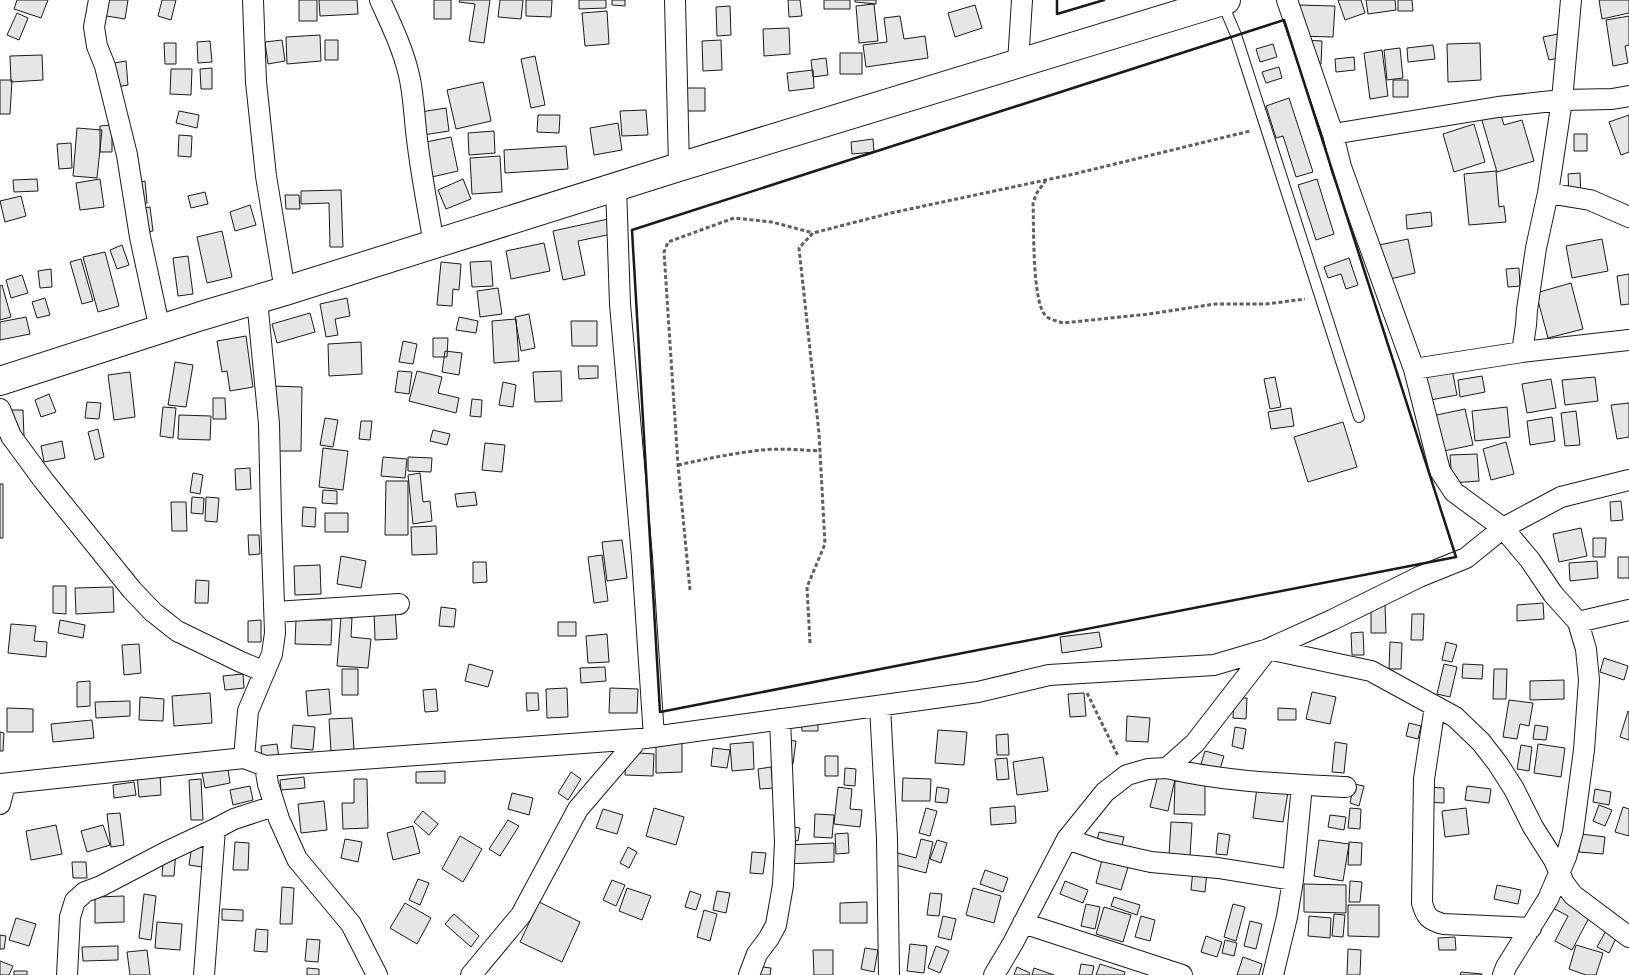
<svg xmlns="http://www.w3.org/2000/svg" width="1629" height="975" font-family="Poppins,sans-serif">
<rect width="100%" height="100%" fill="#fff"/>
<path fill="#e6e6e6" stroke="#1a1a1a" d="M17,0H48L41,18L14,9Z
M102,0H128L125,19L100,15Z
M162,0H176L171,20L158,16Z
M299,0H317V21H299Z
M319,0H357L358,14L320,16Z
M434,0H451V19H434Z
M460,0H490L484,43L469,41L475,4L459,2Z
M500,0H523L521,19L498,17Z
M526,0H552L551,17L526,16Z
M579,0H606V8L579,9Z
M612,0H625V6L612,5Z
M788,0H800L802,16L789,17Z
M824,0H850V9H824Z
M855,0H876V4L855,2Z
M1338,0H1361L1365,13L1345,20Z
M1366,0H1395L1396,10L1368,14Z
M1398,0H1412L1413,11H1398Z
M1599,0H1629V13L1602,19Z
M874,4L878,41L859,43L856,6Z
M975,5L982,28L955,37L948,13Z
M1299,5L1335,6L1333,37L1297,36Z
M730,6L731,35L717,36L716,7Z
M607,11L609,44L585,46L582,13Z
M17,13L28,18L19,40L7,35Z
M900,16L904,39L925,36L928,58L866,67L863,45L887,42L884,18Z
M1629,16V45L1625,46L1628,63L1613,66L1606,20Z
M789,28L790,54L764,56L763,29Z
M1563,33L1568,56L1549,60L1543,37Z
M320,35L321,61L287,64L286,37Z
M282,40L285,61L268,64L265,42Z
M325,40H338V60H325Z
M721,40L722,70L703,71L702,41Z
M1302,40L1322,41L1321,64H1301Z
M210,41L212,62L198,63L197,42Z
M164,43H176V64H165Z
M1480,43L1481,80L1448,82L1447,44Z
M1273,44L1277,57L1260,62L1256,49Z
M1433,45L1435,59L1408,62L1407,48Z
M1400,48L1403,78L1387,80L1384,50Z
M1382,50L1388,96L1370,99L1364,53Z
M840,53H862V74H840Z
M42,55L43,80L11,82L10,56Z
M535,56L545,105L531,108L521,59Z
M1354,57L1355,70L1336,72L1335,59Z
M826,58L828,75L813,77L811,60Z
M126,61L128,85L116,87L114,63Z
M1279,67L1282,78L1266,83L1262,72Z
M212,68V89H201L200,69Z
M171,69H192L191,95L170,94Z
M813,70L814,88L789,91L787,73Z
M0,80H12L10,114H0Z
M1393,80H1408V97H1393Z
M483,82L491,121L456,129L447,90Z
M679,88H705V111H679Z
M1289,98L1313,172L1296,177L1283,136L1276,138L1266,106Z
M446,108L449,131L417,136L414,113Z
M646,110L648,135L622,136L620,111Z
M179,111L199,115L197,128L176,123Z
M1500,112L1504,125L1522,120L1534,161L1497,172L1481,117Z
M538,115H560L559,133L537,132Z
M1629,115V152L1621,155L1609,122Z
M618,123L622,150L594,155L590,128Z
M1474,124L1485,162L1454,172L1443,134Z
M112,125V152H100V126Z
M77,128L102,130L97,178L73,176Z
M494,131L495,153L469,155L468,133Z
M1574,134H1587V151H1574Z
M179,135L192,136L191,157L178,156Z
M451,137L458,171L423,179L416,144Z
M873,139L874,152L852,154L851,142Z
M71,143L72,168L59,169L57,144Z
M566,146L568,169L505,173L504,150Z
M500,156L502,192L472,194L470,158Z
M1496,171L1499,207L1504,206L1506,222L1469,225L1464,174Z
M1580,173L1581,196H1569L1568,174Z
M37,179L38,191L14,192L13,180Z
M100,179L104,207L80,210L76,183Z
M463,179L471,199L446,209L438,190Z
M1317,179L1334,234L1316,240L1298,185Z
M145,181L147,203L137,205L134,183Z
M341,190L343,247H330L329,203L301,204V191Z
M205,192L208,204L191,208L188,196Z
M285,195H299L300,209H286Z
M21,196L26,216L5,222L0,201Z
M250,205L256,225L235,231L230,212Z
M150,207L153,231L141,233L137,209Z
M1431,212L1432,226L1407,229L1406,215Z
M608,219L612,234L578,241L585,275L563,280L553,231Z
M222,231L232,277L207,283L197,237Z
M1408,239L1415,273L1386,280L1379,245Z
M1602,239L1608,271L1572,278L1566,246Z
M544,243L550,271L511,279L506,251Z
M122,245L129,265L117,269L110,250Z
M105,252L119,306L98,312L83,257Z
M188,256L193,294L178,296L173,258Z
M1349,258L1358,285L1346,289L1341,274L1328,278L1324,267Z
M81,259L93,301L82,304L70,262Z
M491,261L493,286L472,287L470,262Z
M441,262L461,264L459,290L453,289L452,306L437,305Z
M1519,268L1520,286L1508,287L1506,269Z
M51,269L52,287L40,288L38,271Z
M1629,274V304L1621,305L1617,276Z
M22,275L28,293L11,298L6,280Z
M1571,283L1583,329L1548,338L1536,293Z
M2,285L11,317L0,320V286Z
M498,288L502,314L480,317L477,291Z
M45,298L50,315L37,318L32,302Z
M347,298L350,316L335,319L338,335L326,337L320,304Z
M310,313L315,332L277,343L272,324Z
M529,314L535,348L521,351L515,317Z
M26,317L30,334L0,340V322Z
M459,317L478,321L476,333L456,330Z
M516,319L519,361L494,363L492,321Z
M571,321H597V346H572Z
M246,336L253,387L230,391L227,371L222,372L217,341Z
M433,338H448L447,357H433Z
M403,341L417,344L413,364L399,362Z
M361,342L362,374L329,376L328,344Z
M445,351L462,353L459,375L442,372Z
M1450,359L1457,395L1425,401L1418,365Z
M175,362L193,365L186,407L168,405Z
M578,366H598V378L579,379Z
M398,371L412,372L409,394L395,392Z
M417,371L442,377L438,393L459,398L456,413L409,401Z
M561,371L562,401L535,402L533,372Z
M130,372L135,417L114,420L108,375Z
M1482,376L1485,392L1460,397L1458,380Z
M1275,377L1281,407L1270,409L1264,379Z
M1595,377L1598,401L1565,405L1562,380Z
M1551,379L1556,408L1527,413L1522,384Z
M503,382L516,385L513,407L499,405Z
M271,386L302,387L301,451H274Z
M49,394L56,412L41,417L35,400Z
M213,398H225L226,419H213Z
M472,399L482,400L481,417L470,416Z
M87,402L101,403L99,419L85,418Z
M1629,403V437L1617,439L1611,405Z
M163,407L176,408L173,438L160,436Z
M1507,407L1510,437L1475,441L1472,411Z
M1291,408L1294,426L1271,429L1268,412Z
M1465,409L1473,445L1439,452L1432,416Z
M9,410H23L24,437H10Z
M1576,411L1580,445L1565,446L1561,413Z
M179,415L211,416L210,440L178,439Z
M1552,417L1555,441L1530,445L1527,421Z
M325,418L338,420L333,447L320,445Z
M361,421H372L370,440L359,439Z
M1343,422L1357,467L1308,482L1294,437Z
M98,429L104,457L95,460L88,432Z
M433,430L450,434L447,445L430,441Z
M62,441L65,458L44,462L41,446Z
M1506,442L1514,474L1491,480L1483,449Z
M485,443L505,445L502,472L482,470Z
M323,448L348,451L343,490L319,487Z
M1477,454L1479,481L1452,483L1450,455Z
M383,457L407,459L405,478L381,476Z
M408,457L432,458L431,472L408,471Z
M250,468L251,489L236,490L235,469Z
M193,473L203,475L200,494L190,492Z
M420,473L423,502L430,501L432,521L413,524L408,475Z
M386,481H408V535H385Z
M0,484H3V538H0Z
M323,490L337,491V504L322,503Z
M475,492L477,505L457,507L455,494Z
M192,497L204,498L203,514L191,513Z
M206,497L219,498L217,522L205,521Z
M1621,501L1623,520L1611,521L1610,502Z
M171,502H186L187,531H172Z
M303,507L316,508L315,527L302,526Z
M325,513H348V532H325Z
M436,526L437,554L412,555L411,527Z
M1581,528L1587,556L1559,562L1553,534Z
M248,535H259L260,554L249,555Z
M1593,538H1606L1605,557H1593Z
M622,540L627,578L607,581L602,542Z
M602,555L608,601L594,603L588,557Z
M341,556L366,561L361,588L337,584Z
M1618,557H1629V578H1618Z
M1597,561L1598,578L1570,581L1569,563Z
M473,562H486L487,582L473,583Z
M320,565L321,594L295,595L294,566Z
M196,580L209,581L208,603H195Z
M53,586H66V614L53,613Z
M113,587L114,612L76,614L75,588Z
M1543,603L1544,619L1517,621V605Z
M1385,605L1386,633H1371V606Z
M441,607L456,609L454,627L439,626Z
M395,608L397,639L375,640L374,610Z
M1412,614H1424L1423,640H1411Z
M341,617L352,618L351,637L371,639L368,668L337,666Z
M60,620L85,625L83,638L58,633Z
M261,620V642H248V621Z
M296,620H332L331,645L295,644Z
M558,622H576V636H558Z
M11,624L36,626L34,641L47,642L46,657L8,653Z
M1099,632L1102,647L1062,653L1060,637Z
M1363,632L1364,655H1352L1351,633Z
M607,634L609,662L588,663L586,636Z
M1390,642L1402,643L1401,669H1389Z
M1446,642L1457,645L1452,662L1442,660Z
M139,644L141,673L124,675L122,645Z
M1604,658L1628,666L1624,680L1600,672Z
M469,664L493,671L488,687L465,681Z
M1444,664L1457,667L1450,697L1437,694Z
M1463,664L1483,665L1482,679L1462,678Z
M605,667L606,681L581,683L580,668Z
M342,669H358V695H342Z
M1494,669H1507L1506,699H1493Z
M243,674L244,688L225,690L223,676Z
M1564,680V699L1530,700V681Z
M90,681V706L77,707V682Z
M567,688L568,717L547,718L546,689Z
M610,688L638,689L637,713H609Z
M329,689L331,714L308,716L306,691Z
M436,689L438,711L425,712L423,690Z
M1312,692L1336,697L1330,724L1306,719Z
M210,693L212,723L174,726L172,696Z
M526,693H538L539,710L527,711Z
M1084,693L1086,716L1070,717L1068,694Z
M140,697L164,699L163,721L139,720Z
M1234,698H1247L1246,719L1233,718Z
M1509,700L1533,703L1529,726L1520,724L1517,739L1503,737Z
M130,701V716L96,718L95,702Z
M7,708L33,709V732H7Z
M1278,708L1296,709V720H1278Z
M1628,711L1629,712V740L1620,737Z
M818,715V731H802L801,716Z
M1127,716L1150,718L1148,742L1126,741Z
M352,718L354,750L331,751L329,719Z
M92,720L94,738L53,742L51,724Z
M1409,723L1421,726L1418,739L1406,736Z
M293,725L315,727L313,750L291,748Z
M1535,725L1548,727L1546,740L1533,739Z
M1235,727L1246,729L1243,749L1232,746Z
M938,730L967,732L964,765L935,763Z
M0,732L4,733L3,751H0Z
M1008,734L1009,755H997L996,735Z
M785,740L796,741L793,764L783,763Z
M753,742L754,769L732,771L730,744Z
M1335,742L1347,744L1344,773L1332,772Z
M682,743V772L656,773V744Z
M277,744L279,758L262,760L261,746Z
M1538,744L1565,748L1561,777L1534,773Z
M1521,745L1532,747L1529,771L1517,769Z
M713,748L730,750L727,768L711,766Z
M1205,751L1224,756L1220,769L1201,764Z
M626,752L654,754L653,776L625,775Z
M825,756H838V776H825Z
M1043,757L1048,791L1017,795L1013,762Z
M1007,758L1009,779L997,780L995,759Z
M227,763L230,783L205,788L201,768Z
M771,767L773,788L760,789L758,769Z
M845,768L856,769L855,786L844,785Z
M445,771V783H416V772Z
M571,772L581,779L568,800L558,793Z
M160,773L161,795L139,797L137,774Z
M1158,775L1175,779L1168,811L1150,807Z
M304,777L305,788L281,790L280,780Z
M903,778L931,779L930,801H902Z
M201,779L203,820H191L189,780Z
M354,779H367L368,828L343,829L342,803H354Z
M1175,781L1205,782V815L1174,814Z
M134,782L136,795L114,798L113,785Z
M1354,784L1364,786L1359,806L1350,803Z
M250,786L253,800L233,805L230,790Z
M1467,786L1491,789L1489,803L1465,800Z
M838,787L852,789L850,809L862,810L860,827L834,824Z
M937,787L949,789L947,803L935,802Z
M1257,787L1288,792L1283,822L1253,818Z
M1425,787L1444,788V803L1425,802Z
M1595,789L1611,792L1609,805L1593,802Z
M512,793L533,798L529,815L508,809Z
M324,801L327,830L301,833L298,804Z
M1599,805L1612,810L1605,826L1593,821Z
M1015,806L1016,823L991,825L990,808Z
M1623,807L1629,809V836L1615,832Z
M654,808L684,817L676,845L646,836Z
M926,808L937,811L930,836L919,833Z
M1350,808L1361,809L1360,829L1348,828Z
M1466,808L1469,834L1445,837L1442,811Z
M603,809L623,815L617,834L596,828Z
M423,811L438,824L429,835L414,822Z
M120,813L124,845L111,847L107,814Z
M815,814L834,815L832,838L814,837Z
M1330,815L1346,817L1344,830L1328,827Z
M508,820L519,826L500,856L489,849Z
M1171,822L1192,823L1190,856L1169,855Z
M56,825L62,854L31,860L26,831Z
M103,825L110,845L87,852L81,831Z
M413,826L420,853L393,860L387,833Z
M789,826L800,828L798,841L787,839Z
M1099,832L1124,837L1121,850L1096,845Z
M848,833L849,853L836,854L835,834Z
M1218,833L1230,835L1227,855L1216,854Z
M1581,834L1605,837L1603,854L1579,852Z
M460,836L482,849L463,882L442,869Z
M345,839L362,842L358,862L341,858Z
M921,839L933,842L926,873L891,864L894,852L916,858Z
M937,840L947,843L941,863L930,859Z
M1319,840L1349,844L1343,881L1314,876Z
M235,842L249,843L248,870H233Z
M1349,842L1362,843L1361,865H1348Z
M834,843V862L786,864V845Z
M192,845L205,847L202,867L189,865Z
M628,847L637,852L629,868L620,863Z
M164,850L176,851L174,876H162Z
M752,852L766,853L763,874L750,873Z
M1103,856L1129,864L1121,890L1096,883Z
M72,862H86L87,878H73Z
M985,870L1008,878L1003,892L980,884Z
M1193,870L1207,872L1205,892L1191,890Z
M418,879L429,883L420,905L409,900Z
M612,880L625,885L616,906L603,900Z
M1065,881L1088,890L1083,903L1060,894Z
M1350,881L1362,882L1360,902H1349Z
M1304,884L1346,885V913L1304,912Z
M1497,885L1521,890L1518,904L1494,899Z
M282,887L294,888L292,924H280Z
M627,888L651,896L642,920L619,911Z
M973,888L1001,896L994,923L966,915Z
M690,891L701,895L696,910L685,907Z
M717,891L730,893L726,913L713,910Z
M930,893L942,894L939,916L927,915Z
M144,894L156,896L151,940L139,938Z
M1557,895L1591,914L1572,950L1555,941L1568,916L1551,907Z
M124,896V922L95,923V897Z
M1114,897L1140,905L1137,915L1111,906Z
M539,902L580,922L562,962L520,942Z
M867,902V923H840V903Z
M405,903L431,918L417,944L390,928Z
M1086,904L1100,907L1095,929L1081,926Z
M1233,904L1245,907L1236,941L1224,937Z
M1348,905H1379V937L1348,936Z
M1104,907L1131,915L1123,942L1096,934Z
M222,909L243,910V921L222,920Z
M704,910L717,914L710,941L697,937Z
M454,914L479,936L471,947L445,924Z
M1334,914L1345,915L1343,937L1332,936Z
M943,916L956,919L951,940L938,937Z
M1141,916L1155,920L1150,941L1135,937Z
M1309,916L1331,918L1330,938L1308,936Z
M16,918L36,924L29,946L9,940Z
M1250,921L1262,924L1256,949L1244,946Z
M157,922L182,924L180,950L155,948Z
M256,929L268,930L267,952L254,951Z
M1607,929L1618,934L1609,953L1597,947Z
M0,935L6,936L4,949H0Z
M1206,936L1222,942L1217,957L1201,952Z
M1455,937L1456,950H1439L1438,938Z
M307,939L320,940L318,962L305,961Z
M1225,940L1237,943L1234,956L1222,953Z
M910,944L927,946L924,973L907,971Z
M1576,945L1603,953L1596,975H1586L1569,969Z
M118,946V960L83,961L82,947Z
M936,946L949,951L940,973L928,968Z
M865,948L878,950L874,972L861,969Z
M1348,949L1361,950L1360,975H1347Z
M147,950L150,975H130L127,952Z
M813,950H833V975H814Z
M1243,957L1262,964L1259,975H1237Z
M0,961L13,966L9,975H0Z
M1081,964L1094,966L1092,975H1079Z
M1100,964L1125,972L1124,975H1096Z
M746,965L771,968L770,975H745Z
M1017,967L1030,973L1029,975H1014Z
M307,968L319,969V975H307Z
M1034,968L1054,975H1032Z
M14,971H27V975H14Z
M1461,972L1482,974V975H1460Z"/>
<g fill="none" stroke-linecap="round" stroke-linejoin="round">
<defs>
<path id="lane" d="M1222,2L1236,35L1359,417"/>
<path id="street" d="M99,0L94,27L97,46L105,66L127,155L140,237L160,330
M253,0L256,82L266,176L285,291
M380,0C391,24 403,49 409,75C414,96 414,117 417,139C421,174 428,209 434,244
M675,0L679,167
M1287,0L1333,134L1498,107L1562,100L1612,99L1629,96
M1018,63L1022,0
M1333,134L1341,167L1414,369
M616,187L620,304L642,557L654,737
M1548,193L1590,200L1629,217
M1522,352L1629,340
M0,409L11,436L44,481L132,590L153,612L177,631L241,662L263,671
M275,612L399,604
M1578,622L1629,610
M880,706L887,838L889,975
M1435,706L1424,779L1422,903C1426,917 1429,920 1443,924L1531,928
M244,758L248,711L272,654L275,633L271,519L269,424L257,300
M265,766L268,784L279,819L297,859L351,924L377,975
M1167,768C1224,782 1288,784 1346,787
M0,784L244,758L265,766L638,739L978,692L1049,675L1214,665L1268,649L1332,620L1419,577L1466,558L1503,528L1561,497L1629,480
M0,804L5,784
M1067,839L1102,851L1151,862L1218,868L1293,880
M1023,923L1182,975
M67,975L70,917L75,901L85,892L101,886L166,852L215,829
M204,975L215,829L234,819L274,806
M471,975L521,915L578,809L638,739
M749,975L757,954L769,938L776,925L783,885L785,842L780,719
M994,975L1013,943L1067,839L1105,792L1127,775L1148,769L1167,768L1195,743L1268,649L1371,671L1455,717L1481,742L1498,764L1514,789L1533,827L1554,860L1564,883L1573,895L1629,937
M1273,975L1287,917L1293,880L1302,785
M1503,975L1506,967L1548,899L1566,857L1573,832L1584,750L1589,680L1586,649L1578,622L1553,594L1530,560L1503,528L1454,492L1440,471L1414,369L1522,352L1526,325L1527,310L1536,248L1548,193L1562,100L1571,0"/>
<path id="secondary" d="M0,381L201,316L285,291L679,167L1226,0"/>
</defs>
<use href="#lane" stroke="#1a1a1a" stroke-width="12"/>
<use href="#street" stroke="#1a1a1a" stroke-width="22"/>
<use href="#secondary" stroke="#1a1a1a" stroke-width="30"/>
<path stroke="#5f5f5f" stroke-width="3" stroke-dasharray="4 2.5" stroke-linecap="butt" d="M1046,180L1036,194L1033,204C1034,226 1032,300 1045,315C1049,320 1058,321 1063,323L1149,314L1215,304H1266L1305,299
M678,465C706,459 734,453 762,450C782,448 801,450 821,451
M690,590L678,465L664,252L668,242L734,218L772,222L813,233
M810,643L807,587L825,544L819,433L799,248L813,233L891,213L1074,174L1250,131
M1087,693L1118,756"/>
<use href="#lane" stroke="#fff" stroke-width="10"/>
<use href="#street" stroke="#fff" stroke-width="20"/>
<use href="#secondary" stroke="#fff" stroke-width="28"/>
<path stroke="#1a1a1a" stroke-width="2.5" d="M1057,0V14L1104,0
M1284,20L1456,557L660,712L632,230Z"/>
</g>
</svg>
